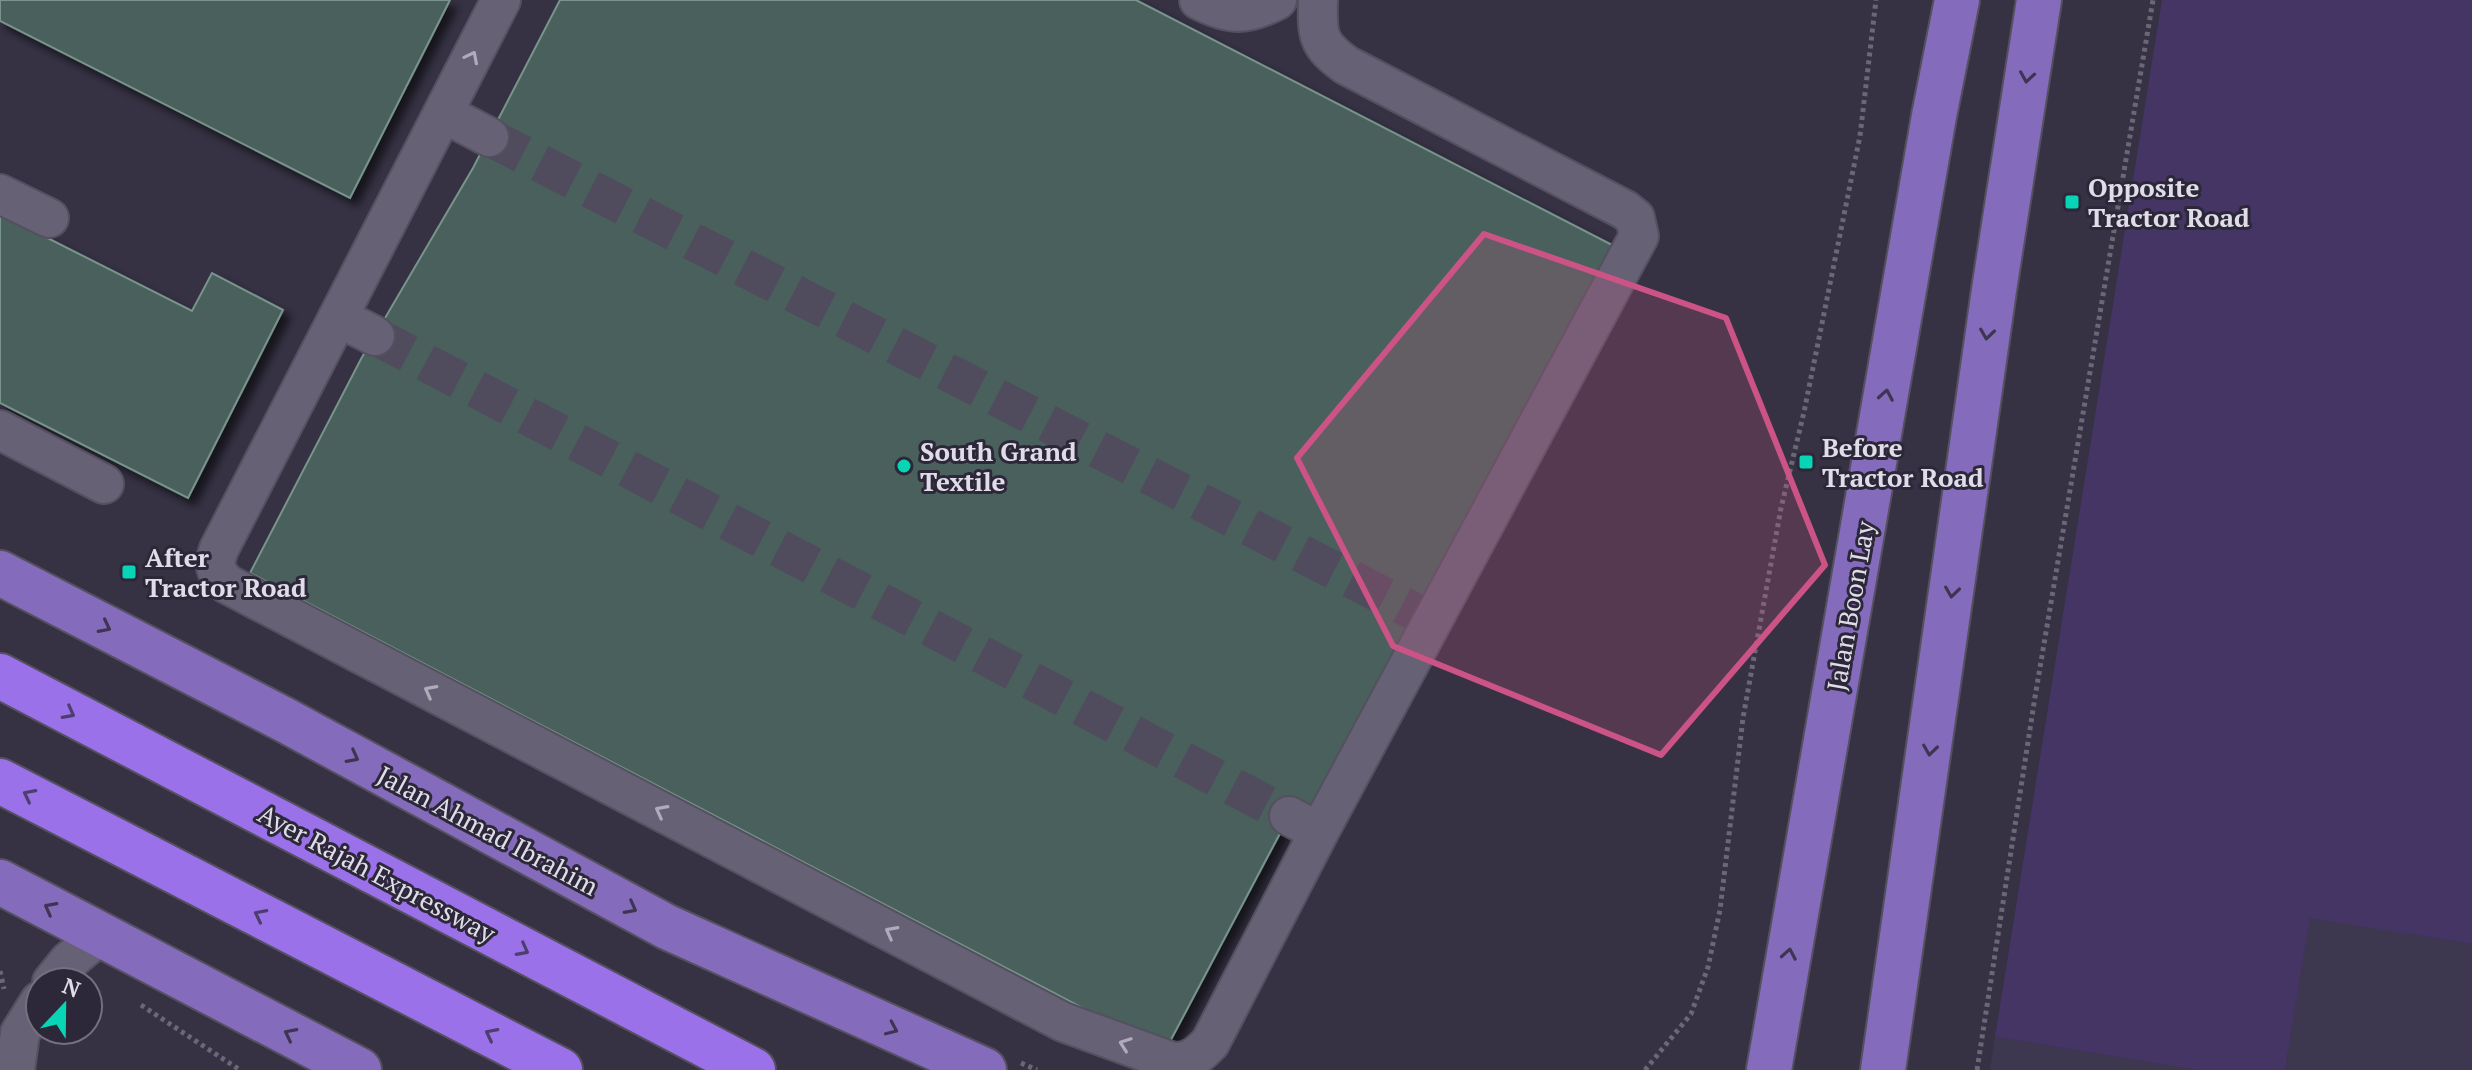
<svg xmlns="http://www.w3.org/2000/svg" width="2472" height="1070" font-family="'PT Serif',serif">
<defs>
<filter id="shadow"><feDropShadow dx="7" dy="7" stdDeviation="4" flood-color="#0009"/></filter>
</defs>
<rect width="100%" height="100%" fill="#363244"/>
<path fill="#3e3750" d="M2310,917L2472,944V1070H2285Z
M1995,1037L2197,1070H1990Z"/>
<path fill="#443565" d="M2162,0H2472V944L2310,918L2285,1070H2197L1995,1037Z"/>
<path fill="#48615b" stroke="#78948c" stroke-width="2" filter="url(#shadow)" d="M0,0H450L350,198L0,21Z
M560,0H1136L1616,247L1310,812L1295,805L1165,1051L250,573L361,359L473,168Z
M0,214L192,311L212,273L283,310L188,498L0,403Z"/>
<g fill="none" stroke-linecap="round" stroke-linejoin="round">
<path stroke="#504c5d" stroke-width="38" stroke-dasharray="38 19" stroke-linecap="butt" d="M489,137L1425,617
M375,336L1289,816"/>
<defs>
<path id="minor" d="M501,0L219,549C213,566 215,572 227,584L1063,1022L1173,1062C1190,1063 1198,1055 1210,1043L1319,832L1639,236L1635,218L1625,210L1346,65C1317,44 1317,35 1318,0
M1199,0C1231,16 1246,16 1277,0
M443,113L489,137
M0,194L49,218
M338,317L375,336
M0,430L104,484
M1289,816L1319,832
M52,982L69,961L100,935
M15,1070L20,1033L40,1001"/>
<path id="major" d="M0,573L285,720L667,927L984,1070
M0,882L359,1070
M1769,1070L1934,116L1957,0
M1883,1070L1994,290L2039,0"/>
<path id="highway" d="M0,676L753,1070
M0,781L560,1070"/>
</defs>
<use href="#minor" stroke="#54505f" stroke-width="42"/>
<use href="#major" stroke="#54505f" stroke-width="48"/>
<use href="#highway" stroke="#54505f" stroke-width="48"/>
<path stroke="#6b6777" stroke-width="5" stroke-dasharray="4 4" stroke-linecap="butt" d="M0,971L4,989
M141,1005L240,1070
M1021,1063L1037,1070
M1645,1070L1691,1014L1708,967L1720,910L1743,718L1781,508L1804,412L1860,136L1876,0
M1977,1070L2035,697L2153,0"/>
<use href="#minor" stroke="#666175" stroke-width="38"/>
<use href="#major" stroke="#856bbb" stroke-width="44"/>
<use href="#highway" stroke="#9a71e9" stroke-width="44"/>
</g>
<defs><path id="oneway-chevron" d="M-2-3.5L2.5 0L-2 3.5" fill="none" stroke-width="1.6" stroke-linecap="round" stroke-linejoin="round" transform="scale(2)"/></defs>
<g stroke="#afabbb">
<use href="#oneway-chevron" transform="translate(472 57) rotate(-63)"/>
<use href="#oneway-chevron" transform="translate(430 691) rotate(-152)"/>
<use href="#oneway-chevron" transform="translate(661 811) rotate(-152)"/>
<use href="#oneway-chevron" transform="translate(891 932) rotate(-152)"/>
<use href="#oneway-chevron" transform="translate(1125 1044) rotate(-160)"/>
</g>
<g stroke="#3e3553">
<use href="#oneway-chevron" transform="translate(2027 77) rotate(99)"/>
<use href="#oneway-chevron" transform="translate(1987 334) rotate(98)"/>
<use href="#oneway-chevron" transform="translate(1886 395) rotate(-80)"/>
<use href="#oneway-chevron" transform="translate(1952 592) rotate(98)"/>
<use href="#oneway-chevron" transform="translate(105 627) rotate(27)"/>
<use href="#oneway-chevron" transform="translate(1930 750) rotate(98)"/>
<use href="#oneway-chevron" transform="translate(353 757) rotate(28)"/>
<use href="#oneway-chevron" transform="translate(50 908) rotate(-152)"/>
<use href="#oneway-chevron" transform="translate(631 908) rotate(28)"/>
<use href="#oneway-chevron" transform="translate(1789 954) rotate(-80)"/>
<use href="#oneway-chevron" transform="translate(892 1029) rotate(24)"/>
<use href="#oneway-chevron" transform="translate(290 1034) rotate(-153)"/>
</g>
<g stroke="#4d3e6e">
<use href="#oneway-chevron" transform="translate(69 713) rotate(28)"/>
<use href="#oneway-chevron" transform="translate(29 795) rotate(-153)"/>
<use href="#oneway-chevron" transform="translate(260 915) rotate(-153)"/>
<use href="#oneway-chevron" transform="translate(523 950) rotate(28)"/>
<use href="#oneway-chevron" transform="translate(491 1034) rotate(-153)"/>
</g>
<path fill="#cb5386" fill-opacity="0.2" stroke="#cb5386" stroke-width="6" stroke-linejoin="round" d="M1484,234L1726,318L1825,565L1661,755L1393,646L1297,458Z"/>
<g fill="#08d5b5" stroke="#2c2839" stroke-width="3">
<rect x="2064" y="194" width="16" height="16" rx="4"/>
<rect x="1798" y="454" width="16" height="16" rx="4"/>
<circle cx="904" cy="466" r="8"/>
<rect x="121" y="564" width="16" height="16" rx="4"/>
</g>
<g text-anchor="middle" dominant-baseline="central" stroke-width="6" stroke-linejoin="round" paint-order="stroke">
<g font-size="26" font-weight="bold" fill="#e0dde9" stroke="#2c2839" text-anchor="start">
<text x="2088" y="187">Opposite<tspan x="2088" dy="30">Tractor Road</tspan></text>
<text x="1822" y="447">Before<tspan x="1822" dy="30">Tractor Road</tspan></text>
<text x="920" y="451">South Grand<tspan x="920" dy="30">Textile</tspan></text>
<text x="145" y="557">After<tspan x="145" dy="30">Tractor Road</tspan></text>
</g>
<g font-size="26" fill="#e0dde9" stroke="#2c2839">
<text transform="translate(1850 606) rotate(-80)">Jalan Boon Lay</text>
<text transform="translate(488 830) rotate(28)">Jalan Ahmad Ibrahim</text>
<text transform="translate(377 873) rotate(28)">Ayer Rajah Expressway</text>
</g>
</g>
<g transform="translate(64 1006) rotate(22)"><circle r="38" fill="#2c2839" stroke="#74707f" stroke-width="2"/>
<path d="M0-6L14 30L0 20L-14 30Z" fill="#08d5b5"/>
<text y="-12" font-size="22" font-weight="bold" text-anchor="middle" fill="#e0dde9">N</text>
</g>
</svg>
